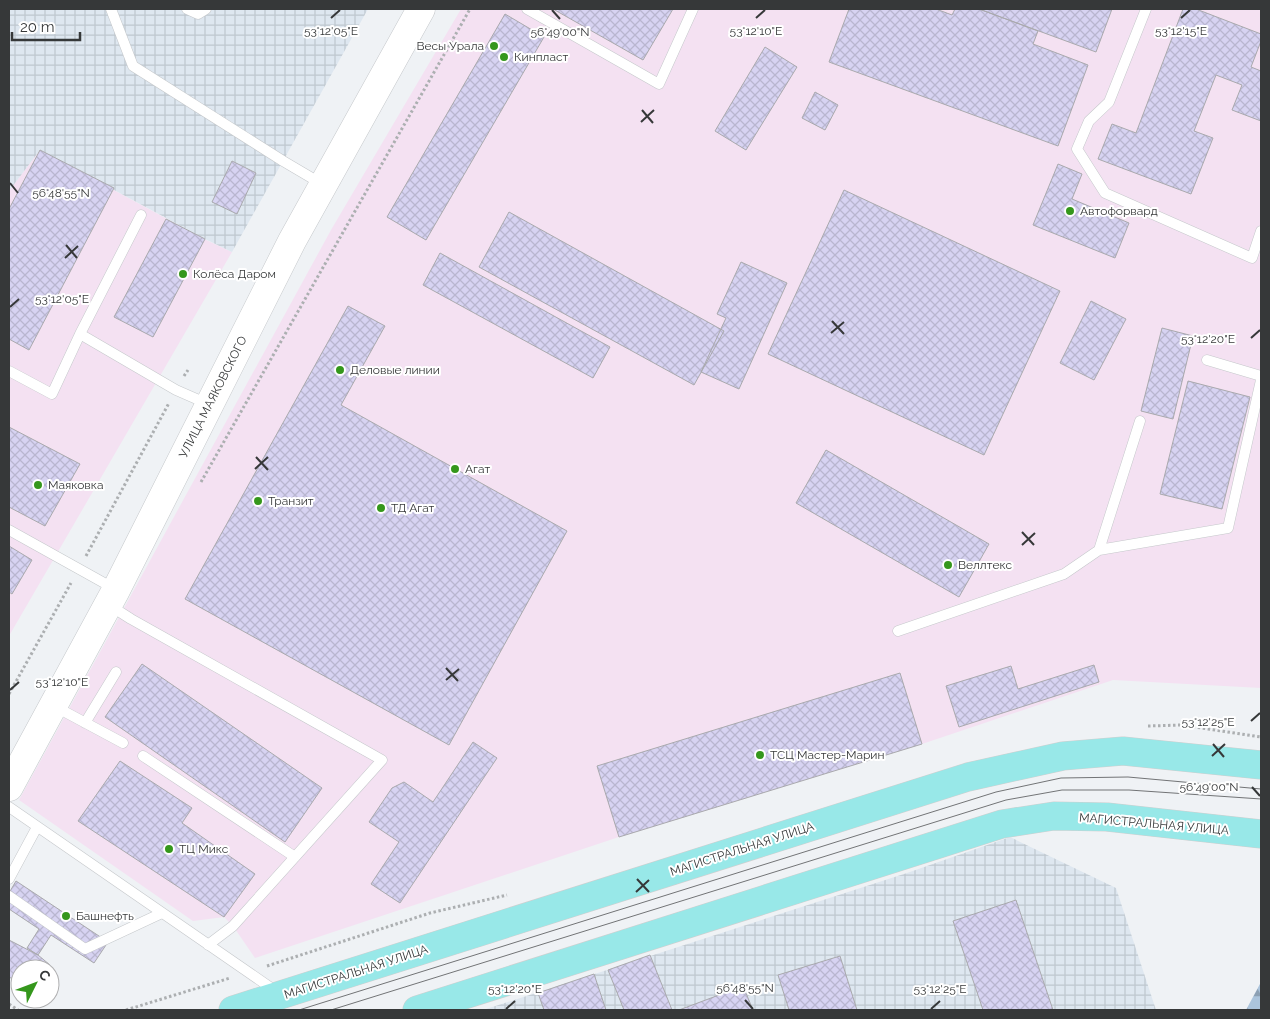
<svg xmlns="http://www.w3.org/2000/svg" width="1270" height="1019" font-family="Raleway,sans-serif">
<defs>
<pattern id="industrial-grid" width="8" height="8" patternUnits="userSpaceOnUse" patternTransform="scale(1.25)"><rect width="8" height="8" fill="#dee7f0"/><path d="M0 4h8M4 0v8" fill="none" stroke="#bfc7cf"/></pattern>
<pattern id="forest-firs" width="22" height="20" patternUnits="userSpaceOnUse" patternTransform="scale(1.25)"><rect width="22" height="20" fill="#abc4dc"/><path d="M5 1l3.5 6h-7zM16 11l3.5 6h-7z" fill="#8ca0b3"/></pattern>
<pattern id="building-cross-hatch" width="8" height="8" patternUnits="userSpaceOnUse" patternTransform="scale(1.25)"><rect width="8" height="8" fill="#d7d3f2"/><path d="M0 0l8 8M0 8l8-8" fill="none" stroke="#b9b6d0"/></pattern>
</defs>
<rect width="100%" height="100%" fill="#eff2f5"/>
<path fill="#f4e1f2" d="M461,9H1261V688L1113,680L922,744L619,837L255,958L233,926L224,917L193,921L19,800L331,230Z
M40,150L204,239L232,252L9,636V191Z"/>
<path fill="url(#industrial-grid)" d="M9,9H368L232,252L205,239L40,150L9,191Z
M1010,837L1116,888L1156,1010H483L907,873Z"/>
<path fill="url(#forest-firs)" d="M1261,982V1010H1246Z"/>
<path fill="url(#building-cross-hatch)" stroke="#a9a9ad" d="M553,9H673L643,60Z
M849,9H936L952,15L955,9H979L1038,31L1033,44L1088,65L1058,146L829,62Z
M979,9H1112L1096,52Z
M1183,9H1196L1261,34V41L1251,67L1261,71V121L1232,110L1242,85L1216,75L1194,131L1213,138L1191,194L1098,159L1112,124L1136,133Z
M505,14L544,37L426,240L387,217Z
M765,47L797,67L746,150L715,131Z
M815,92L838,105L825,130L802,118Z
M40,150L114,188L29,350L9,339V209Z
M232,161L256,173L237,214L212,202Z
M1058,164L1082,174L1072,199L1129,223L1115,258L1033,225Z
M844,190L1060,291L984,455L768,354Z
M509,212L724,331L694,385L479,267Z
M166,219L205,239L153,337L114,317Z
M440,253L610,347L593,378L423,285Z
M741,262L787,283L739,389L701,372L726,318L717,314Z
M1091,301L1126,319L1094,380L1060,363Z
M348,306L385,326L341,405L567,531L449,745L185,599Z
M1162,328L1193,336L1173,419L1141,411Z
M1188,381L1250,397L1222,509L1160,494Z
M9,427L80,464L45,526L9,507Z
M826,450L989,544L959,597L796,503Z
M9,546L32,560L12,594L9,592Z
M142,664L322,788L285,842L105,717Z
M1094,665L1099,682L959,727L946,686L1011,666L1018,689Z
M900,673L922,744L619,837L597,766Z
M473,742L497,758L400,903L371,884L399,842L369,822L392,788L404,782L433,802Z
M120,761L192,808L182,823L255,874L224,917L78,821Z
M16,881L108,942L94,963L51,935L38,955L27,948L39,929L9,909V893Z
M1016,900L1053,1010H983L953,921Z
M9,940L38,955L50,965L48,969H20V983L9,977Z
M650,955L672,1010H624L608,970Z
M840,956L857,1010H789L778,975Z
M594,974L606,1010H544L538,993Z
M743,986L753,1010H679Z"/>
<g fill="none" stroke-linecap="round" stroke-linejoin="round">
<defs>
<path id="lane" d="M111,9L133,66L283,161L322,184
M187,9L198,14L206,9
M527,9L659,84L693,9
M1146,9L1109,102L1089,121L1077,149L1105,193L1252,258L1261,231
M141,215L80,334L176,390L208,404
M1207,360L1261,376
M9,371L52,394L80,334
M9,530L115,589
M1099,550L1228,528L1261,380
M109,605L131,619L382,760L233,926L208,945
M898,631L1064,574L1099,550L1140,421
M54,706L123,743
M85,723L116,672
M143,756L295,857
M9,807L277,992
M9,879L37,827
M9,896L85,949L162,913"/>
<path id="secondary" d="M9,787L116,590L292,241L421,9"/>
<path id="primary" d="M233,1010L968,777L1063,756L1123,751L1261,765
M417,1010L1002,824L1054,816L1107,817L1261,834"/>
</defs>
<use href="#lane" stroke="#c5c8cb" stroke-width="11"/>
<use href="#secondary" stroke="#c5c8cb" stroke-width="29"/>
<use href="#primary" stroke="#cfcfcf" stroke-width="29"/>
<path stroke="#acafb1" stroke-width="3" stroke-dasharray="2.5 2.5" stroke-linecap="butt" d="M184,376L188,370
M201,482L470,9
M86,556L169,403
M9,694L71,583
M1148,726L1182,725L1261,737
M267,966L430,913L507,895
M9,1004L18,1010
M126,1010L230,978"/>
<use href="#lane" stroke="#fff" stroke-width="10"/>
<use href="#secondary" stroke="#fff" stroke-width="28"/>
<use href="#primary" stroke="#98e8e8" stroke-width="28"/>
<path stroke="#727476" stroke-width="1" d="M299,1010L996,792L1061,778L1128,777L1261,789
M331,1010L1006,800L1062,790H1129L1261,799"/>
</g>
<path fill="none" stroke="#363839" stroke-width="2" d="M552,10L560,19M331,18L340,10M756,18L765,10M1181,18L1190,10M642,110L653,123M641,122L654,110M10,183L18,193M66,245L77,258M65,258L78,246M10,307L19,299M832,321L844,334M831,333L844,322M1251,338L1260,330M256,457L268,470M255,469L268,457M1022,532L1034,545M1022,545L1035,533M446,668L458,681M446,680L459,669M10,690L19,682M1251,721L1260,713M1213,744L1224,757M1212,756L1225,744M1252,787L1260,796M637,879L649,892M636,892L649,880M745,1000L753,1009M506,1009L515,1001M931,1009L940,1001"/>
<g fill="#35971c" stroke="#fff" stroke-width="2">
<circle cx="494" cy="46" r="5"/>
<circle cx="504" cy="57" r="5"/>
<circle cx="1070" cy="211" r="5"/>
<circle cx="183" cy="274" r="5"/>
<circle cx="340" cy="370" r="5"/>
<circle cx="455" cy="469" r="5"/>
<circle cx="38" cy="485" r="5"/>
<circle cx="258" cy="501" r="5"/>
<circle cx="381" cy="508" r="5"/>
<circle cx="948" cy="565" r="5"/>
<circle cx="760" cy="755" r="5"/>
<circle cx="169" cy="849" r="5"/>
<circle cx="66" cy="916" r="5"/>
</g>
<g text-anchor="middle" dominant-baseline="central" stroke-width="4" stroke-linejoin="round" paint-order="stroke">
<g font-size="12" fill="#363839" stroke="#fff" text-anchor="start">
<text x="484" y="46" text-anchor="end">Весы Урала</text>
<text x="514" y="57">Кинпласт</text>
<text x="1080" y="211">Автофорвард</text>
<text x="193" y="274">Колёса Даром</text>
<text x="350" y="370">Деловые линии</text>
<text x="465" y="469">Агат</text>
<text x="48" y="485">Маяковка</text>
<text x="268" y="501">Транзит</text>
<text x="391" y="508">ТД Агат</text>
<text x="958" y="565">Веллтекс</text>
<text x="770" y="755">ТСЦ Мастер-Марин</text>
<text x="179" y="849">ТЦ Микс</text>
<text x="76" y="916">Башнефть</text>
</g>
<g font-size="12" fill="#363839" stroke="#fff">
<text transform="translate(213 397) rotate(-63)">УЛИЦА МАЯКОВСКОГО</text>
<text transform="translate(1154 824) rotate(5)">МАГИСТРАЛЬНАЯ УЛИЦА</text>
<text transform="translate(742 849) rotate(-18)">МАГИСТРАЛЬНАЯ УЛИЦА</text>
<text transform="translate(356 972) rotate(-18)">МАГИСТРАЛЬНАЯ УЛИЦА</text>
</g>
</g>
<g font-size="12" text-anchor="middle" fill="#363839" stroke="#fff" stroke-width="4" stroke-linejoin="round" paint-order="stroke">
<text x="331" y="35">53°12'05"E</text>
<text x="756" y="35">53°12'10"E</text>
<text x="1181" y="35">53°12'15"E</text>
<text x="560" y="36">56°49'00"N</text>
<text x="61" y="197">56°48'55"N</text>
<text x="62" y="303">53°12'05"E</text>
<text x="1208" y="343">53°12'20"E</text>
<text x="62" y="686">53°12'10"E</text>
<text x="1208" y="726">53°12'25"E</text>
<text x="1209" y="791">56°49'00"N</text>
<text x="745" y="992">56°48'55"N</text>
<text x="515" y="993">53°12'20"E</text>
<text x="940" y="993">53°12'25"E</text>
</g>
<rect width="1270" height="1019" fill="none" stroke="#363839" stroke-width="20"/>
<g transform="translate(35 984) rotate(48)"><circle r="24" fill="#ffffff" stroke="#afafb0"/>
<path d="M0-4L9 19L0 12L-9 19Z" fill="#35971c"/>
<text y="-8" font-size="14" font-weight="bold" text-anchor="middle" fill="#363839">С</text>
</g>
<path d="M12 32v8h68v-8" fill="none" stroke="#363839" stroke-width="2.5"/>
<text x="20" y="32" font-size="15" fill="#363839" stroke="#ffffff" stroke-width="4" paint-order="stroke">20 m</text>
</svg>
